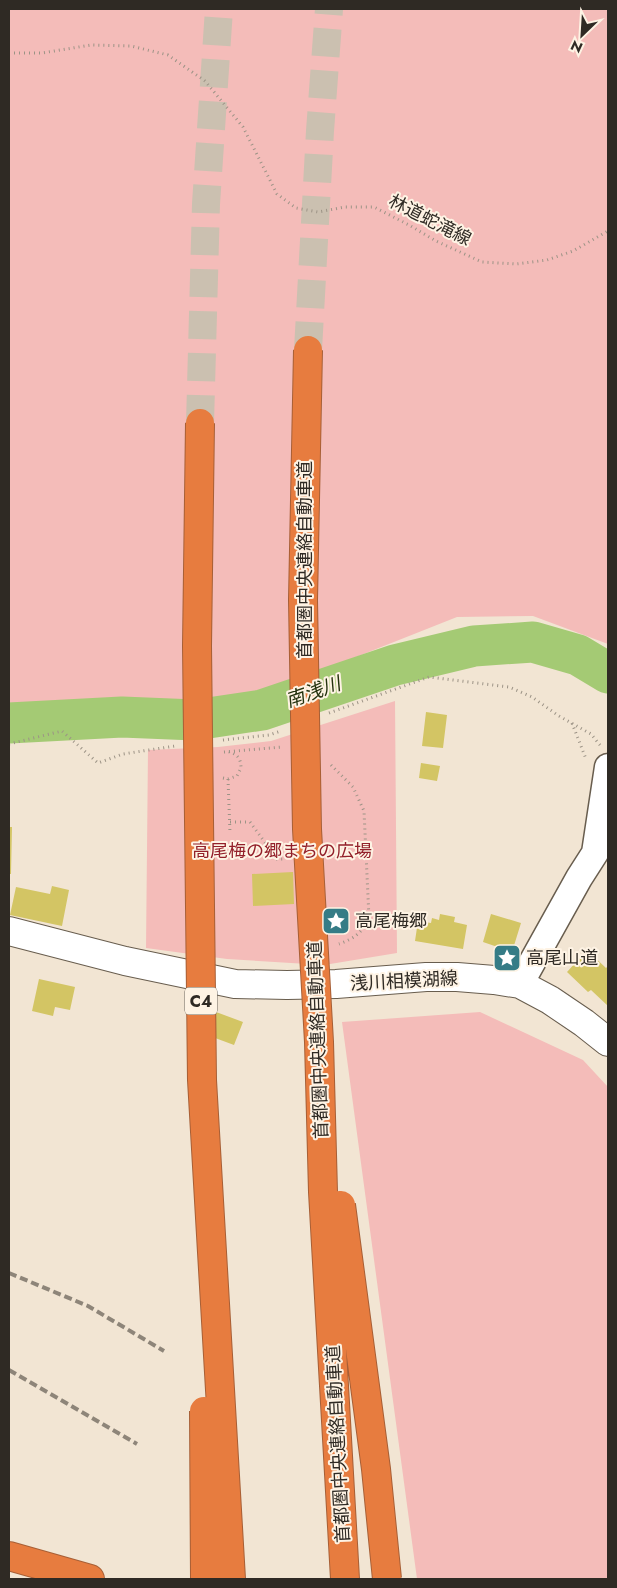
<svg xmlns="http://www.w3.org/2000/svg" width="617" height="1588" font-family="Jost,'Noto Sans JP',sans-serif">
<rect width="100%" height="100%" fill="#f2e5d3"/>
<path fill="#f4bcb9" d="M9,9H608V644L533,616L457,617L351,659L222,705L79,699L9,714Z
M395,701L397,953L324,965L227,959L146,948L148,750L218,747L271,741Z
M480,1012L583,1060L608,1087V1579H417L342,1022Z"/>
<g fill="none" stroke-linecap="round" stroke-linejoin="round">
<path stroke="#a4ca74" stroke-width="41" d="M9,723L122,717L195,720L262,710L395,665L474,646L533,642L578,655L608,673"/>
</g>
<path fill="#d3c564" d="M426,712L447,715L443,748L422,746Z
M421,763L440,766L437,781L419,778Z
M9,827H12L11,874H9Z
M293,872L294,904L253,906L252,874Z
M52,886L69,890L62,926L10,915L16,887L50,894Z
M440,914L455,917L454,922L467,925L463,949L415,941L418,921L431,923L432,918L439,920Z
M491,914L521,923L512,952L483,942Z
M587,950L606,968L608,966V1006L591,990L588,992L567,972Z
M39,979L75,987L70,1010L55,1007L53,1016L32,1011Z
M208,1009L243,1022L234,1045L199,1032Z"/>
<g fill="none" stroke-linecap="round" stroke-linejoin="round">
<path stroke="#cbc0b0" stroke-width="28" stroke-dasharray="28 14" stroke-linecap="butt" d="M308,350L320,131L329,9
M200,423L206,204L219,9"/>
<defs>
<path id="minor" d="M520,984L579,878L595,853L608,767"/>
<path id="secondary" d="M9,931L125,961L235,984L287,985L336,984L426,977H457L494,980L520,984L550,1000L584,1023L608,1042"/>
<path id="motorway" d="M9,1556L90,1579"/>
</defs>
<use href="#minor" stroke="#685d4e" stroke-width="29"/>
<use href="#secondary" stroke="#685d4e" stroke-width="30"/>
<use href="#motorway" stroke="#a75f36" stroke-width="30"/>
<path stroke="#9c9386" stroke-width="3" stroke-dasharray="1 4" stroke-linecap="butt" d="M9,53H42L91,45L131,46L168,55L205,81L243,127L277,194L296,208L318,212L345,207H374L409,225L436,241L482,262L516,264L547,260L573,251L608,231
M329,713L429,677L509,687L532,697L559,716L591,734L600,745
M572,723L586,759
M223,740L269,735L281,731
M9,744L62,731L98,763L123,754L175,746
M224,752L282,747
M331,765L353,787L364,811L369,918C362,933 355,938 339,944
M223,778L228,779L237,776L241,768C241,757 236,753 225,751
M228,779L230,833
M230,822H250L277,859H285"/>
<use href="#minor" stroke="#fff" stroke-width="26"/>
<use href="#secondary" stroke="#fff" stroke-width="28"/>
<use href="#motorway" stroke="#e77c3f" stroke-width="28"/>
<path stroke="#8e8579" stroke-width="4" stroke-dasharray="8 4" stroke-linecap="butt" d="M9,1273L88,1306L164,1351
M9,1370L137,1444"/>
<defs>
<path id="motorway-bridge" d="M308,350L303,600L307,829L319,1042L323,1192L345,1579
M200,423L197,646L202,1080L231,1579
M341,1205L376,1469L387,1579
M204,1411L205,1579"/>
</defs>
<use href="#motorway-bridge" stroke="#a75f36" stroke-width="30" stroke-linecap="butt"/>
<use href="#motorway-bridge" stroke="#e77c3f" stroke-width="28"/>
</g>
<defs>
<symbol id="sight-square" viewBox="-11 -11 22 22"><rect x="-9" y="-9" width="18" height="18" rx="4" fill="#357c86" stroke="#fef3e4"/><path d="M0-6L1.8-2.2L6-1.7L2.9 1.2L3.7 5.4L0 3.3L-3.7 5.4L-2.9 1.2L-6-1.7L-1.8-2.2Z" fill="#fff"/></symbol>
</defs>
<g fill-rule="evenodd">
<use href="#sight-square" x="320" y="905" width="32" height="32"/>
<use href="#sight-square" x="491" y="942" width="32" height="32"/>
</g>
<g text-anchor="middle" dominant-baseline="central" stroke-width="4" stroke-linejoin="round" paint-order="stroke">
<rect fill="#fef3e4" stroke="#6d665e" stroke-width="1" x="185" y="987.5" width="32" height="27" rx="4"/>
<g font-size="16" font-weight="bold" fill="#2f2a24">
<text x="201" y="1001">C4</text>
</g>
<g font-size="18" fill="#2f2a24" stroke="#fef3e4">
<text transform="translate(430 220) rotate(27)">林道蛇滝線</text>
<text transform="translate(305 560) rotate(-90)">首都圏中央連絡自動車道</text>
<text transform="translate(404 981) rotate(-3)">浅川相模湖線</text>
<text transform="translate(318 1040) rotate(-92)">首都圏中央連絡自動車道</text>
<text transform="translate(338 1444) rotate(-93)">首都圏中央連絡自動車道</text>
</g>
<g font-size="18" fill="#93202a" stroke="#fef3e4">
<text x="282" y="851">高尾梅の郷まちの広場</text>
</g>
<g font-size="18" fill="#2f2a24" stroke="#fef3e4" text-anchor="start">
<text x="355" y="921">高尾梅郷</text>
<text x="526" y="958">高尾山道</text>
</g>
<g font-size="19" font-style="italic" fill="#24320e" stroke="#fef3e4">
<text transform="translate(313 692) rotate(-19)">南浅川</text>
</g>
</g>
<rect width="617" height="1588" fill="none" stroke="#2f2a24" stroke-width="20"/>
<g transform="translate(582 35) rotate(205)" stroke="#fef3e4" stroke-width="4" paint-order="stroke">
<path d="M0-4L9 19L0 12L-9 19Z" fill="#2f2a24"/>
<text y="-8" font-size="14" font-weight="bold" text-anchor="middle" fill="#2f2a24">N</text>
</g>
</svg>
